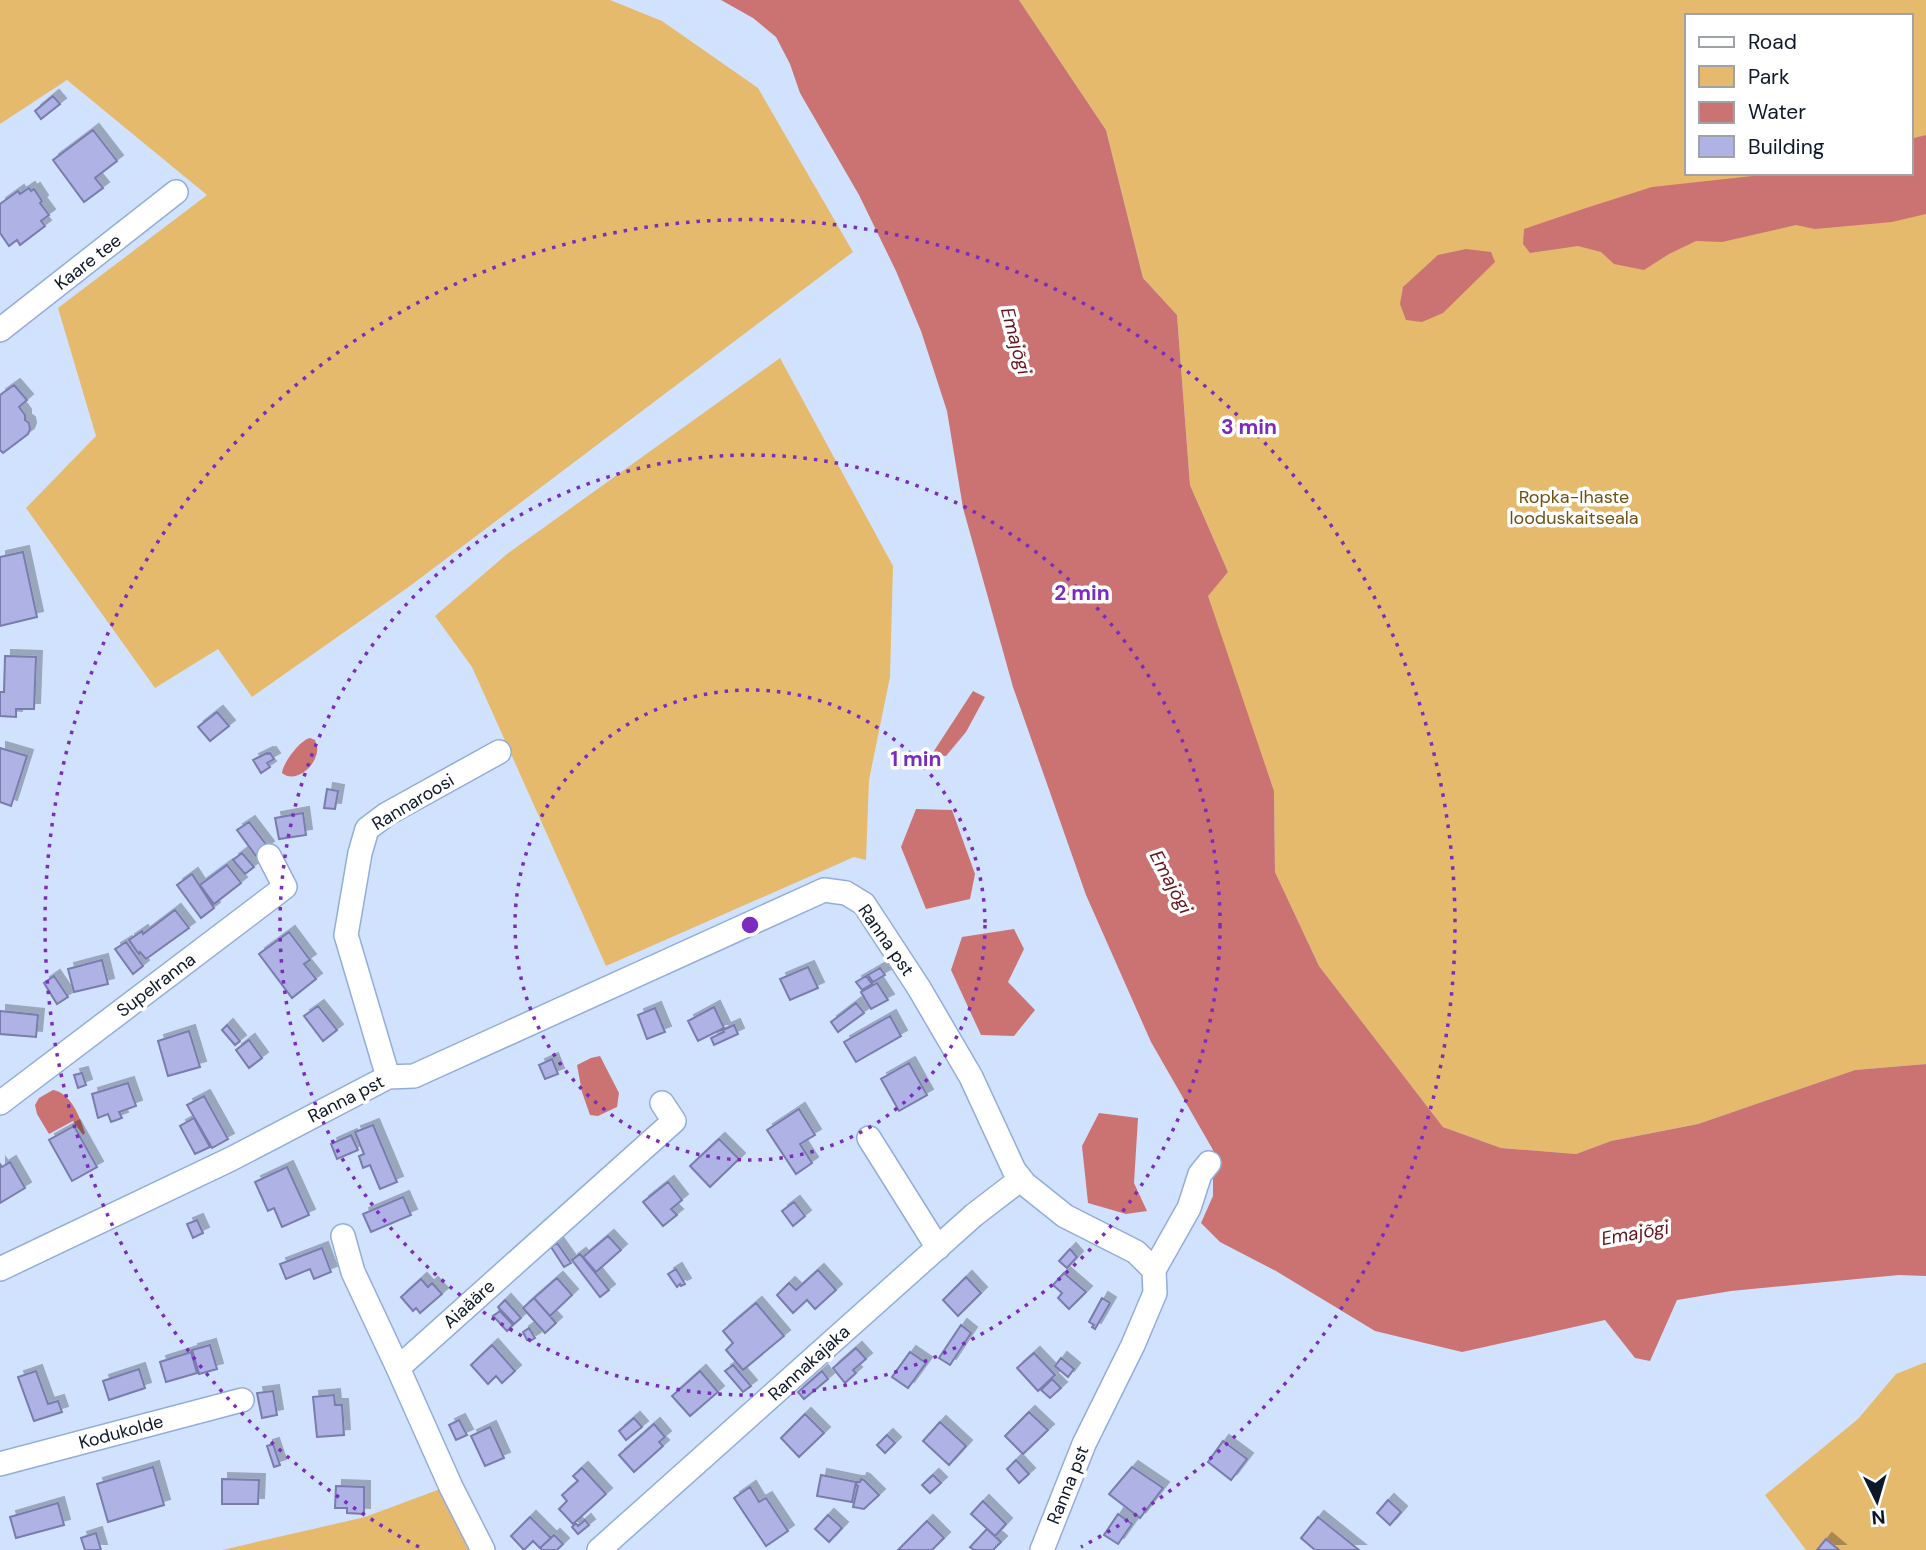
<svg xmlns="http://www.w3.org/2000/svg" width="1926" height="1550" font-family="'DM Sans',sans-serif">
<defs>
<filter id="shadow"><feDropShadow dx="6" dy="-6" stdDeviation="0" flood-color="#0004"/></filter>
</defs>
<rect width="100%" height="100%" fill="#d1e2ff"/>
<path fill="#e5ba6d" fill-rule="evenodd" d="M0,0H610L662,21L758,88L853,252L410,586L252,697L218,649L155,688L26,508L96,436L58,308L207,195L67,80L0,124Z
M1019,0H1926V1064L1855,1070L1698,1124L1611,1141L1576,1154L1501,1148L1443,1127L1319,966L1275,872L1274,791L1207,596L1228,572L1190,485L1177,315L1143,278L1106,130ZM1686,16H1910V173H1686Z
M780,358L893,566L890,677L869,780L866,860L854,857L606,966L472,667L435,616L507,554Z
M1926,1362V1550H1806L1765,1495L1858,1419L1896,1374Z
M451,1485L482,1550H222L365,1517Z"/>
<path fill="#cb7372" d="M721,0H1019L1106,130L1143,278L1177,315L1190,485L1228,572L1208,596L1274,791L1275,872L1319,966L1443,1127L1501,1148L1576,1154L1611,1141L1698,1124L1855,1070L1926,1064V1276L1899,1275L1731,1291L1677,1300L1650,1361L1635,1358L1605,1320L1462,1352L1375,1331L1276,1271L1220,1242L1201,1223L1213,1196V1150L1151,1042L1086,895L1013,687L963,508L947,411L921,331L896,271L859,195L800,93L790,64L776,37L753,18Z
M1926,135V214L1892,222L1815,229L1796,225L1722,242L1696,241L1669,254L1644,270L1614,264L1601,252L1578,246L1530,253L1523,244L1524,229L1586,208L1652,187L1781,173L1813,176L1821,173H1910V139Z
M1466,249L1491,252L1495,262L1443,313L1422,322L1406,320L1400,304L1403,287L1438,255Z
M973,691L985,697L966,732L946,756L932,754Z
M310,738L315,740C316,744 318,747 317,752C315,767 295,784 282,773C283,763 300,740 310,738Z
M916,809L952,810L975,874L970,899L926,909L901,847Z
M1014,929L1024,949L1008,982L1035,1010L1014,1036L981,1035L951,970L962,937Z
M600,1056L619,1093L617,1107L598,1116L590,1115L582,1092L577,1065L591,1058Z
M53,1090C71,1093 80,1117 85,1133L83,1135L73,1121L49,1134L37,1114L35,1105L39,1098Z
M1099,1113L1138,1118L1134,1183L1147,1211L1126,1214L1088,1203L1082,1146Z"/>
<path fill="#aeb2e5" stroke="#797cac" stroke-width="2" filter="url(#shadow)" d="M53,96L60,104L41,119L35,111Z
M93,130L117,161L95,178L103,188L84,202L53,160Z
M29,188L31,191L34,189L42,201L40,203L49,215L41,221L45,226L20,245L17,240L9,246L0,233V204L18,191L20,194Z
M14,385L27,400L19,407L25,415V420L29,423L30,429L28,434L3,453L0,450V395Z
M23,552L37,617L0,626V557Z
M5,656L36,657L34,709H16V717L0,716V692H4Z
M217,712L229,726L210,741L198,727Z
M0,748L27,756L11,806L0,802Z
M267,753L268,754L270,753L274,759L267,763L270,767L261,773L253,760Z
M327,789L338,791L335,809L324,808Z
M303,813L306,835L279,839L275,818Z
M249,822L268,847L256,856L237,830Z
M242,853L254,867L245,874L233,860Z
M227,865L241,883L214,904L200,885Z
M192,874L214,908L201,918L177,885Z
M175,910L189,928L146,959L140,952L139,954L129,940L142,931L143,934Z
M289,932L310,960L304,964L316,979L292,998L259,954Z
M126,942L143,966L133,974L115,949Z
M102,960L108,984L74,992L68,969Z
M808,967L818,988L790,1000L780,979Z
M880,968L885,975L873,982L868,975Z
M54,976L68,997L57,1004L44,983Z
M866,976L872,984L862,990L856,982Z
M877,983L888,1000L871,1009L861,992Z
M856,1003L864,1013L838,1032L831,1022Z
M318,1006L337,1030L323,1041L304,1016Z
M714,1007L724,1028L698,1041L688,1021Z
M655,1008L665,1032L647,1039L638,1015Z
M0,1011L38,1015L36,1037L0,1034Z
M890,1016L901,1036L856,1062L844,1042Z
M227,1025L240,1041L235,1045L222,1030Z
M734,1025L738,1034L714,1045L711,1038L724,1032L723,1030Z
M189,1031L200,1067L168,1076L158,1041Z
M249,1040L262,1058L249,1068L236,1050Z
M552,1059L558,1074L545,1079L539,1065Z
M909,1063L927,1095L899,1111L881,1079Z
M82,1073L86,1085L78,1088L74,1075Z
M128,1083L136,1106L119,1112L122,1118L111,1122L108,1114L98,1118L92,1094Z
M204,1096L228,1139L212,1148L187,1105Z
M799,1109L815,1135L800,1144L812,1163L796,1174L767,1130Z
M194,1118L210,1147L195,1154L180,1126Z
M373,1125L397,1182L380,1189L370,1165L363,1168L359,1156L364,1154L355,1132Z
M74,1126L97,1167L72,1181L49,1140Z
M351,1135L358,1150L337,1159L331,1144Z
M719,1139L739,1159L710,1187L690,1166Z
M10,1162L25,1188L0,1203V1164L2,1167Z
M287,1167L309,1215L282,1227L274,1208L268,1211L255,1182Z
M668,1182L682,1200L671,1209L677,1215L663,1226L643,1202Z
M403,1197L411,1215L371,1232L363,1214Z
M794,1202L805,1216L793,1226L782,1211Z
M197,1220L203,1233L193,1238L187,1224Z
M608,1236L621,1250L596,1272L583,1257Z
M557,1243L571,1263L564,1267L551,1247Z
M322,1248L331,1272L314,1279L310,1269L286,1279L280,1264Z
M1070,1249L1077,1257L1067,1268L1059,1261Z
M580,1254L609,1290L600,1297L572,1260Z
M676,1269L685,1284L681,1286L680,1284L677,1287L668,1274Z
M818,1270L836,1290L815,1309L807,1300L793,1313L777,1295L789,1283L796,1290Z
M1064,1273L1086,1292L1069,1309L1058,1298L1062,1293L1053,1285Z
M966,1277L981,1293L958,1316L943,1300Z
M557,1278L572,1295L550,1316L534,1298Z
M421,1279L428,1287L432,1283L442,1294L420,1313L416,1308L413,1311L401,1297Z
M534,1298L556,1323L545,1333L523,1308Z
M1102,1298L1110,1303L1095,1329L1092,1327L1094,1325L1089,1322Z
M505,1300L521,1318L514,1324L498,1307Z
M756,1303L784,1336L743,1370L726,1350L733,1343L723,1331Z
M500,1311L513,1325L507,1331L493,1316Z
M961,1325L971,1333L950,1365L939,1358Z
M529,1328L535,1338L530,1341L529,1339L527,1340L523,1332Z
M210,1345L217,1369L199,1374L192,1350Z
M492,1345L515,1371L502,1383L496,1376L488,1384L471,1365Z
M856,1348L866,1359L853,1370L856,1373L845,1383L833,1368Z
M191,1352L197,1373L166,1382L160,1362Z
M910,1352L926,1363L908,1388L892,1377Z
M1034,1353L1055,1375L1038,1391L1017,1368Z
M1061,1358L1074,1369L1068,1377L1055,1366Z
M733,1365L751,1386L743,1392L725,1371Z
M139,1369L145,1388L109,1400L103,1381Z
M36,1371L48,1404L58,1401L62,1412L34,1421L18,1377Z
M700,1371L718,1392L690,1416L672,1396Z
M822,1371L828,1379L804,1399L798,1392Z
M1052,1379L1061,1388L1050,1398L1041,1390Z
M273,1391L277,1415L262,1418L257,1393Z
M334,1395L335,1405H342L344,1435L317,1437L313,1397Z
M1029,1412L1048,1430L1023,1454L1005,1436Z
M805,1414L824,1433L799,1457L781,1438Z
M634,1418L642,1427L626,1440L619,1431Z
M459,1420L467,1435L456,1440L449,1425Z
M940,1422L966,1446L949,1465L923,1441Z
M654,1424L665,1437L659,1442L663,1446L634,1472L619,1455Z
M490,1427L504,1458L485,1466L471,1436Z
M887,1435L895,1443L885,1453L877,1445Z
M1223,1441L1247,1459L1231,1480L1208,1462Z
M273,1444L280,1465L274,1467L267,1446Z
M1016,1460L1029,1474L1019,1483L1007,1469Z
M153,1467L164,1505L108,1522L97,1484Z
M1132,1467L1163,1488L1140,1518L1109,1494Z
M582,1468L606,1494L573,1524L559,1509L567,1501L562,1495L578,1481L573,1476Z
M821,1475L856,1482L852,1502L817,1496Z
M933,1475L941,1483L930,1493L922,1485Z
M222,1479L259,1480L258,1504H222Z
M861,1479L864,1480L879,1495L864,1509L853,1507L858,1486L856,1485L857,1482H860Z
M336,1486L364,1487V1514L347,1513V1508H335Z
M750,1487L759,1502L766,1498L788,1531L766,1546L734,1498Z
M1388,1500L1401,1512L1390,1525L1377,1513Z
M983,1501L1006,1524L995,1536L971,1514Z
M58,1503L64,1525L16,1538L10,1517Z
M1118,1514L1132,1524L1118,1544L1104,1535Z
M828,1515L842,1528L829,1542L815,1529Z
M530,1517L551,1538L540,1548L533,1541L524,1550L511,1536Z
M1318,1517L1359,1550H1315L1301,1538Z
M585,1520L589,1525L578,1534L572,1527L576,1523L578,1526Z
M927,1521L944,1538L932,1550H898Z
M987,1529L1001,1542L993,1550H974L970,1547Z
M96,1533L101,1550H85L81,1538Z
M554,1535L563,1544L557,1550H542L540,1548Z
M1826,1539L1839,1550H1817Z"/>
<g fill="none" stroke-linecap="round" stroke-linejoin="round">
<defs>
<path id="minor" d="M0,330L176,192
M388,1077L346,935L360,853L367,829L387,814L499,752
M0,1103L285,887L269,856
M869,1138L938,1248
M343,1236L353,1272L398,1368
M0,1269L231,1159L388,1077L414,1076L824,890L846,893L864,904L919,988L971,1077L1014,1170L1025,1184L1065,1216L1136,1252L1154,1270L1155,1293L1133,1345L1084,1444L1042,1550
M1154,1270L1189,1208L1200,1174L1209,1163
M0,1464L242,1400
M483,1550L451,1487L398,1368L674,1121L662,1103
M599,1550L974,1215L1021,1179"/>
</defs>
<use href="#minor" stroke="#92addb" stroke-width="26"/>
<use href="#minor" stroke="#fff" stroke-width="23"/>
</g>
<g fill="none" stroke="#7b2cbf" stroke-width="3.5" stroke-dasharray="3.5 7">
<circle cx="750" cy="925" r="235"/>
<circle cx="750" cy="925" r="470"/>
<path d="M419 1547A705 705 0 1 1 1081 1547"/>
</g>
<g text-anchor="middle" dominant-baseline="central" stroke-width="7" stroke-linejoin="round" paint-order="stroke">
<g font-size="18" fill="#0f1829" stroke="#fff">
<text transform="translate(88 262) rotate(-38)">Kaare tee</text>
<text transform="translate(413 802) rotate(-31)">Rannaroosi</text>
<text transform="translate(886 940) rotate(55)">Ranna pst</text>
<text transform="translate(156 985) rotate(-37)">Supelranna</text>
<text transform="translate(346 1099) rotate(-27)">Ranna pst</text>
<text transform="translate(469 1304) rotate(-42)">Aiaääre</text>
<text transform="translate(809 1363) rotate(-42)">Rannakajaka</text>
<text transform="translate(121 1432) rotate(-15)">Kodukolde</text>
<text transform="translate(1068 1485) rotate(-68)">Ranna pst</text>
</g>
<g font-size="18" fill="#6e5012" stroke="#fff">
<text x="1574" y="497">Ropka-Ihaste<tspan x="1574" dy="21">looduskaitseala</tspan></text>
</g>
<g font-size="19" font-style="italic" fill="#64141c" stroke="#fff">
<text transform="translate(1016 341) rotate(75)">Emajõgi</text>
<text transform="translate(1171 882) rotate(62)">Emajõgi</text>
<text transform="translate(1635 1233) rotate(-10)">Emajõgi</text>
</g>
</g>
<circle cx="750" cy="925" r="10" fill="#7b2cbf" stroke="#fff" stroke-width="3.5"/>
<g font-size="21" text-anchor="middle" font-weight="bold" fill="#7b2cbf" stroke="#fff" stroke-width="7" stroke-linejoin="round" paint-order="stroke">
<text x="1249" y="434">3 min</text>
<text x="1082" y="600">2 min</text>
<text x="916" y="766">1 min</text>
</g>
<rect x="1685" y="14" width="228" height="161" fill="#ffffff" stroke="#9fa3a9" stroke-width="2"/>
<rect x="1699" y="37" width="35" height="10" fill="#ffffff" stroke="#9fa3a9" stroke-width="2"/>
<text x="1748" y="49" font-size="21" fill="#0f1829">Road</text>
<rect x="1699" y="66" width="35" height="21" fill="#e5ba6d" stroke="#9fa3a9" stroke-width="2"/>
<text x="1748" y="84" font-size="21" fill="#0f1829">Park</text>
<rect x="1699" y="102" width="35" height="21" fill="#cb7372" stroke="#9fa3a9" stroke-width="2"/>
<text x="1748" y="119" font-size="21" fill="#0f1829">Water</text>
<rect x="1699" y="136" width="35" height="21" fill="#aeb2e5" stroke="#9fa3a9" stroke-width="2"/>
<text x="1748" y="154" font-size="21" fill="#0f1829">Building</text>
<g transform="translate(1877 1501) rotate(175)" stroke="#ffffff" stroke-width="5" paint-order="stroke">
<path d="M0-5L12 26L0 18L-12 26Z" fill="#0f1829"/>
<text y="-10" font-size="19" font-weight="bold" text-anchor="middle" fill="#0f1829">N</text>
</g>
</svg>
